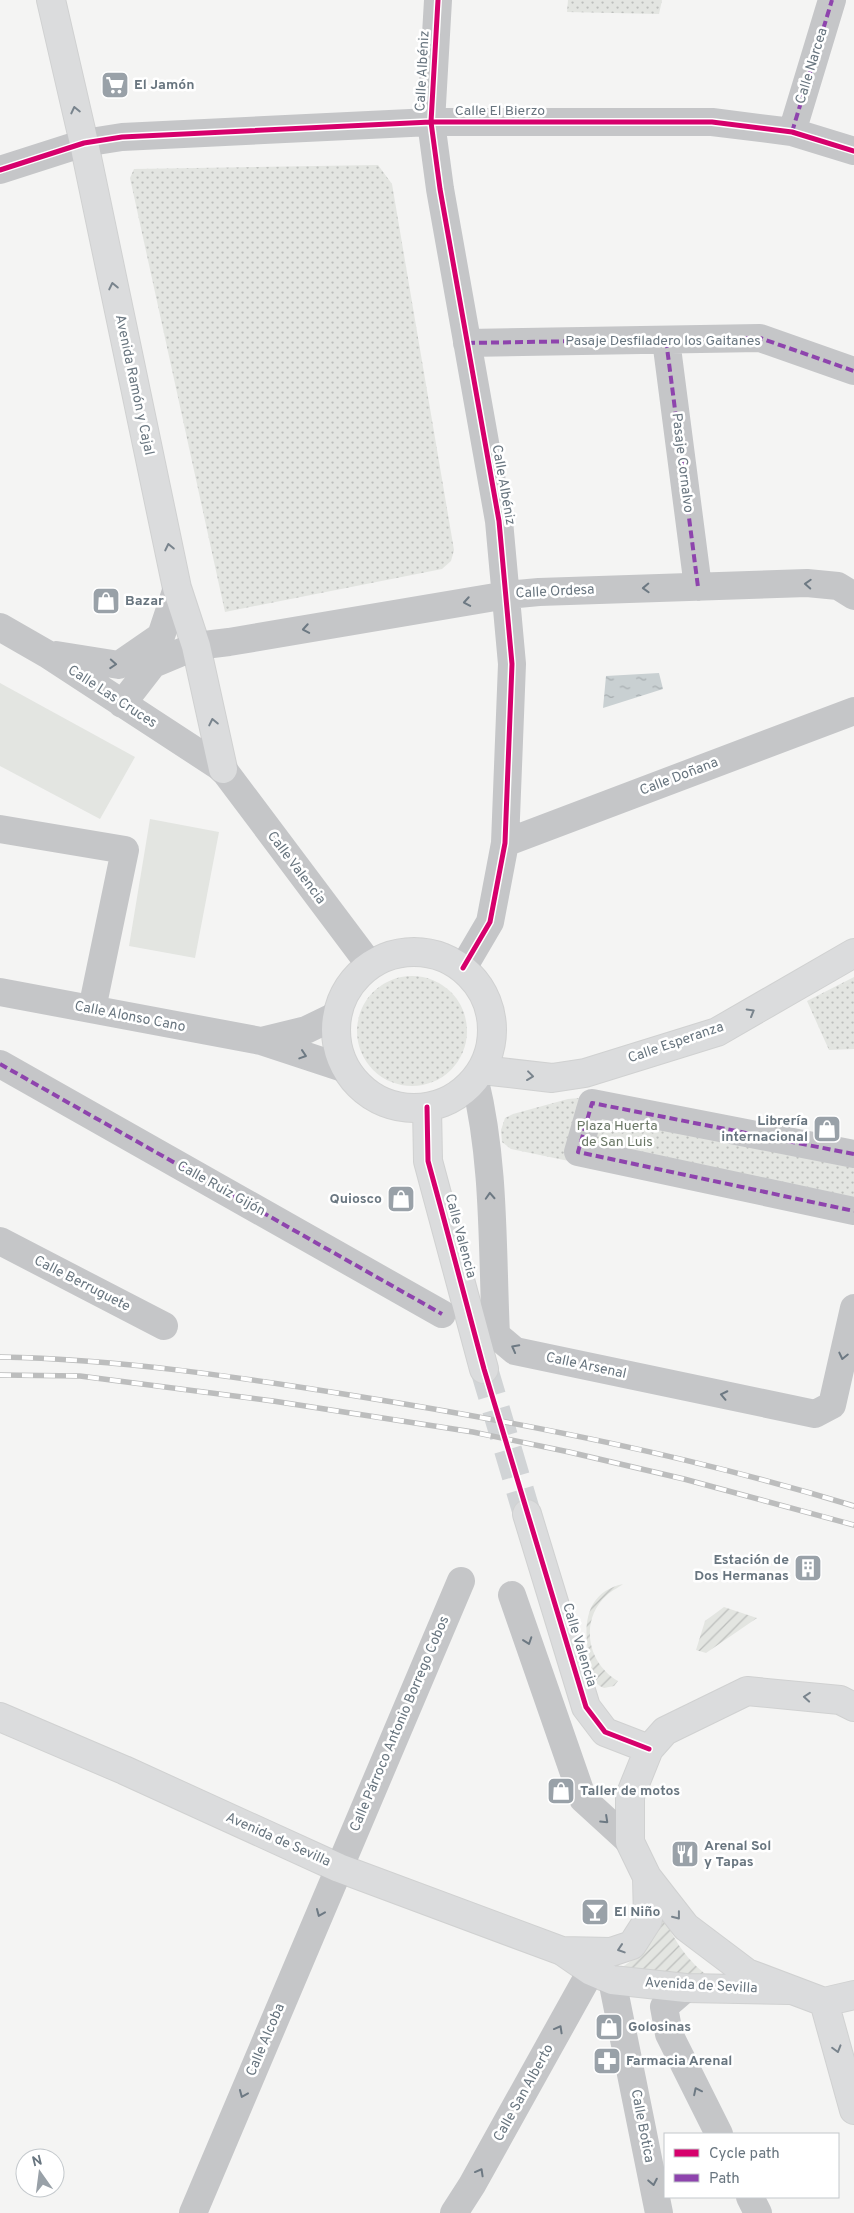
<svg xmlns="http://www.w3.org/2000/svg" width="854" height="2213" font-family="Overpass,sans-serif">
<defs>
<pattern id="grass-dots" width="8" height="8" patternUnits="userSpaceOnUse" patternTransform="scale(1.25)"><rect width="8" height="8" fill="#e3e5e1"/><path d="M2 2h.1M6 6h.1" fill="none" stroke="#bcbebc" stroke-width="1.8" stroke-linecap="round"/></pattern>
<pattern id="garden-furrows" width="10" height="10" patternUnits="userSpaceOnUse" patternTransform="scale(1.25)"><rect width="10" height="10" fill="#e3e5e1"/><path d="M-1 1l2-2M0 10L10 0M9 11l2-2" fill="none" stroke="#bcbebc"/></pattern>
<pattern id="water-ripples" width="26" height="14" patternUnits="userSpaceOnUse" patternTransform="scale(1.25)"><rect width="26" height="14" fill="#c9d0d2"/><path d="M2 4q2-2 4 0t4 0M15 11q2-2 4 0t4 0" fill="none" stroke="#a7adb0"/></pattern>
</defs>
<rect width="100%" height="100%" fill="#f4f4f3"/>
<path fill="url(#grass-dots)" d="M568,0H662L659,14L567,12Z
M378,165L392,184L454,550L451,561L442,569L225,612L130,178L134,169Z
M357 1031a55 55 0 1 1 110 0a55 55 0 1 1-110 0Z
M854,977V1049L829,1050L807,1001Z
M613,1095L854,1149V1211L843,1218L511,1149L502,1142L501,1130L505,1118L513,1114L568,1099Z"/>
<path fill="url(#garden-furrows)" d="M623,1584C618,1588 611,1591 607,1595C579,1620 587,1663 618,1681L614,1686L604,1688C592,1683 592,1673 590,1662C583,1629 583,1593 623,1584Z
M724,1607L757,1618L706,1653L696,1650L705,1621Z
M664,1918C676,1943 687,1960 709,1977L621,1968C644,1953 652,1942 664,1918Z"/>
<path fill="#e3e5e1" d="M0,683L135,757L100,819L0,766Z
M150,819L219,832L195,958L129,946Z"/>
<path fill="url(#water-ripples)" d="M659,673L663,689L603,708L606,676Z"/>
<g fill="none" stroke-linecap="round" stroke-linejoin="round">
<path stroke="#d1d4d6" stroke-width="28" stroke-dasharray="28 14" stroke-linecap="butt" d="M484,1369L527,1514"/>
<defs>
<path id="secondary" d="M51,0L84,143L177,588L196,646L223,769
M336 1030a78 78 0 1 1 156 0a78 78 0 1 1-156 0Z
M482,1070L552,1078L585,1073L717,1032L854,953
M427,1107L428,1161L484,1369
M527,1514L586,1707L605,1732L649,1749
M854,1707L840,1700L747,1691L665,1731L649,1749L630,1796V1842L647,1877L686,1927L747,1973L824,2002L854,1995
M0,1717L124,1770L339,1868L562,1951L591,1971L612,1980L686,1988L789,1990
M562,1951L611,1952L632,1945L648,1920L647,1877
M824,2002L854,2110"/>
</defs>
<use href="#secondary" stroke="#d0d1d1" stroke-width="30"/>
<path stroke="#c5c6c8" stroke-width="28" d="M438,0L431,122L440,189L499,521L512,664L505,843L490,922L463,968
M792,132L832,0
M0,170L84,143L122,137L431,122H712L792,132L854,151
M666,340L698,587
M467,343L760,338L854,371
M0,627L47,654L223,769L370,965
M56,655L119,665L161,636L177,588
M122,704L153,664L196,646L229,642L507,595L539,592L807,583L838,586L854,596
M0,829L125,850L92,1009
M505,843L854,711
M0,992L261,1041L346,1069
M261,1041L306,1030L337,1015
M0,1064L442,1314
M475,1081C495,1163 492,1250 496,1335L515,1351L815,1414L832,1405L854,1308
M854,1154L592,1103L578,1152L854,1211
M0,1241L164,1326
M512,1595L583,1799L630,1842
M612,1980L659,2213
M686,1988L664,2007L669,2034L719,2134
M750,2197L758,2213
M193,2213L461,1581
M454,2213L472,2185L591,1971"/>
<use href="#secondary" stroke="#dbdcdd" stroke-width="28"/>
<defs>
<path id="rail" d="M0,1357C119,1359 238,1377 356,1396C524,1423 691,1456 854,1506
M0,1375L80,1376L273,1401L473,1432L569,1452L684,1479L854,1525"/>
</defs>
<use href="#rail" stroke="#bcbdbd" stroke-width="5.5"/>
<use href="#rail" stroke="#fff" stroke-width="4" stroke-dasharray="11" stroke-linecap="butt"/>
<path stroke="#8e44ad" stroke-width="4" stroke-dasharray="8 4" stroke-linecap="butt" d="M792,132L832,0
M666,340L698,587
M467,343L760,338L854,371
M0,1064L442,1314
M854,1154L592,1103L578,1152L854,1211"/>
<defs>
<path id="cycleway" d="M438,0L431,122L440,189L499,521L512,664L505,843L490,922L463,968
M0,170L84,143L122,137L431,122H712L792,132L854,151
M427,1107L428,1161L442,1212L484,1369L586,1707L605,1732L649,1749"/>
</defs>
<use href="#cycleway" stroke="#fff" stroke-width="8"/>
<use href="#cycleway" stroke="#d6006c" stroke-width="5"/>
</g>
<defs><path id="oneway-chevron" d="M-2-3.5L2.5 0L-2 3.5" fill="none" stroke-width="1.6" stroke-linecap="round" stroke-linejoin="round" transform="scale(1.25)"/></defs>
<g stroke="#79848d">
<use href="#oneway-chevron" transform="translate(75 110) rotate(-103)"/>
<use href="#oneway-chevron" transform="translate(113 286) rotate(-102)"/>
<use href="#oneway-chevron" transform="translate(169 547) rotate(-102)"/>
<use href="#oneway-chevron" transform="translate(213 722) rotate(-102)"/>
<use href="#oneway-chevron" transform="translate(751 1012) rotate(-30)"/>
<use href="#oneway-chevron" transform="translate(530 1076) rotate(7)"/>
<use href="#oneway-chevron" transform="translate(807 1697) rotate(-175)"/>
<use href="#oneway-chevron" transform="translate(677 1916) rotate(52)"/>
<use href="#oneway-chevron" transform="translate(621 1949) rotate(162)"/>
<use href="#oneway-chevron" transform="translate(837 2049) rotate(74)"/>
</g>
<g stroke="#6d7983">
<use href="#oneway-chevron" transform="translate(808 584) rotate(-177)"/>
<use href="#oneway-chevron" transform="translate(646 588) rotate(178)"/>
<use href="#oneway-chevron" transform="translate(467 602) rotate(170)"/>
<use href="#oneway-chevron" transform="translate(306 629) rotate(170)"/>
<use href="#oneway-chevron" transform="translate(113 664) rotate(4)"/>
<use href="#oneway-chevron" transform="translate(303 1055) rotate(18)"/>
<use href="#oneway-chevron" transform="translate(490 1196) rotate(-93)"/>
<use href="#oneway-chevron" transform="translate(515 1348) rotate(-152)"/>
<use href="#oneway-chevron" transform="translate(843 1356) rotate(103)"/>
<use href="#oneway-chevron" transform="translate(724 1395) rotate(-168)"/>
<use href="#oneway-chevron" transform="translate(528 1641) rotate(71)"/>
<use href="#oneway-chevron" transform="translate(605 1820) rotate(43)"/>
<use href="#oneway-chevron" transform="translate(320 1913) rotate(113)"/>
<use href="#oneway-chevron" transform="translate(559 2029) rotate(-61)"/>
<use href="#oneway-chevron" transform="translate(697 2091) rotate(-116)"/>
<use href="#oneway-chevron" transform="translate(243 2094) rotate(113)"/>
<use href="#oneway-chevron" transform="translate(480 2172) rotate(-61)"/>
<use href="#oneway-chevron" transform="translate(653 2182) rotate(79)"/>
</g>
<defs>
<symbol id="supermarket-square" viewBox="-11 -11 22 22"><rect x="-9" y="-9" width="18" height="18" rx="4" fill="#99a1a8" stroke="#fff"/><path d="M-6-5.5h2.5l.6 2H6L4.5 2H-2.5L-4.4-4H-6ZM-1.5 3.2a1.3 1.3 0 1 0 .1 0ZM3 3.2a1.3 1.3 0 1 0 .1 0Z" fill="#fff"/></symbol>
<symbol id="shop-square" viewBox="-11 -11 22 22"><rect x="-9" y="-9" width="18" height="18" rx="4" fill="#99a1a8" stroke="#fff"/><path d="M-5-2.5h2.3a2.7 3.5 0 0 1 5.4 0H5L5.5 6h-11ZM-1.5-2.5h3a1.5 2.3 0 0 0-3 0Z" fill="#fff"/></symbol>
<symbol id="building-square" viewBox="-11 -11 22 22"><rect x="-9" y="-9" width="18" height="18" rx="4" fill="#99a1a8" stroke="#fff"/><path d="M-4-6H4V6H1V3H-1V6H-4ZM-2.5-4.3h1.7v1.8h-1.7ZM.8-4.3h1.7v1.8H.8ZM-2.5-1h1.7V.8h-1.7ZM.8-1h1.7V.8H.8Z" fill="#fff"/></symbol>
<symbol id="restaurant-square" viewBox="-11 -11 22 22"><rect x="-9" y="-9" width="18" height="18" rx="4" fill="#99a1a8" stroke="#fff"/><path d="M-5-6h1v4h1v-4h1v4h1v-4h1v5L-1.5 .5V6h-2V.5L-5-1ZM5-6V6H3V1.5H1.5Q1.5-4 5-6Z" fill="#fff"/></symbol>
<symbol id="bar-square" viewBox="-11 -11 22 22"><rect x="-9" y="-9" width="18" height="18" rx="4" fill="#99a1a8" stroke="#fff"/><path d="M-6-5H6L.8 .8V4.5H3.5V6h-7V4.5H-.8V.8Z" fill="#fff"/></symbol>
<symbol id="pharmacy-square" viewBox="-11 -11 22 22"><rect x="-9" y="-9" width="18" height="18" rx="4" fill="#99a1a8" stroke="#fff"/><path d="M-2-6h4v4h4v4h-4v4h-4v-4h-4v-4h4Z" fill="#fff"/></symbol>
</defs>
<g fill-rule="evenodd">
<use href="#supermarket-square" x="99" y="69" width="32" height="32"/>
<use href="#shop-square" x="90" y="585" width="32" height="32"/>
<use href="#shop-square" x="811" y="1113" width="32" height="32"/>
<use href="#shop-square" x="385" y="1183" width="32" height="32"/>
<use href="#building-square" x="792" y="1552" width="32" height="32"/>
<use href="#shop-square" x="545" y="1775" width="32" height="32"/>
<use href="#restaurant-square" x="669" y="1838" width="32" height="32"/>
<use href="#bar-square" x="579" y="1896" width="32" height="32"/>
<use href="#shop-square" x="593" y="2011" width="32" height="32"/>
<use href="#pharmacy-square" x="591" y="2045" width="32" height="32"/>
</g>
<g text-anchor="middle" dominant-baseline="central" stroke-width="5" stroke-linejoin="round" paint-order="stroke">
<g font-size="14" fill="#68757f" stroke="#fff">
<text transform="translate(812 66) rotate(-73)">Calle Narcea</text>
<text transform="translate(423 71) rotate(-87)">Calle Albéniz</text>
<text x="500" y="111">Calle El Bierzo</text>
<text x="663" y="341">Pasaje Desfiladero los Gaitanes</text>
<text transform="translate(134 385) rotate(78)">Avenida Ramón y Cajal</text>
<text transform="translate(682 463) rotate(83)">Pasaje Cornalvo</text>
<text transform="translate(503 485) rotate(80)">Calle Albéniz</text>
<text transform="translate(555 592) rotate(-3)">Calle Ordesa</text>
<text transform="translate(112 697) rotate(33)">Calle Las Cruces</text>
<text transform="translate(679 777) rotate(-21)">Calle Doñana</text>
<text transform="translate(296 868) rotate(53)">Calle Valencia</text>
<text transform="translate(130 1017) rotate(11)">Calle Alonso Cano</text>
<text transform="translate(676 1043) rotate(-19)">Calle Esperanza</text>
<text transform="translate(221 1189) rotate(29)">Calle Ruiz Gijón</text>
<text transform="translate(460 1236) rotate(75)">Calle Valencia</text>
<text transform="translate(82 1284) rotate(27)">Calle Berruguete</text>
<text transform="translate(586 1366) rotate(12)">Calle Arsenal</text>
<text transform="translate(579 1645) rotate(73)">Calle Valencia</text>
<text transform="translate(400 1724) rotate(-67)">Calle Párroco Antonio Borrego Cobos</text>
<text transform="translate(278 1840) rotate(24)">Avenida de Sevilla</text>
<text transform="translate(701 1986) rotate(3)">Avenida de Sevilla</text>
<text transform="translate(266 2040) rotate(-67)">Calle Alcoba</text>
<text transform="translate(524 2093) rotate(-61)">Calle San Alberto</text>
<text transform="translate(642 2126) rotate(79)">Calle Botica</text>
</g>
<g font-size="14" font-weight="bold" fill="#68757f" stroke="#fff" text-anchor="start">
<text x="134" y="85">El Jamón</text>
<text x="125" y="601">Bazar</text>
<text x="808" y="1121" text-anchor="end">Librería<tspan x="808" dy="16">internacional</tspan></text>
<text x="382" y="1199" text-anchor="end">Quiosco</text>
<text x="789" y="1560" text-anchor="end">Estación de<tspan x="789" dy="16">Dos Hermanas</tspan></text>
<text x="580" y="1791">Taller de motos</text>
<text x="704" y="1846">Arenal Sol<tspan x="704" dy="16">y Tapas</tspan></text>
<text x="614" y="1912">El Niño</text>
<text x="628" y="2027">Golosinas</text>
<text x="626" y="2061">Farmacia Arenal</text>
</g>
<g font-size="14" fill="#6a7766" stroke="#fff">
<text x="617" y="1126">Plaza Huerta<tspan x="617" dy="16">de San Luis</tspan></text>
</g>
</g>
<rect x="664" y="2133" width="175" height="65" fill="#ffffff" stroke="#c3c8cc"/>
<rect x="674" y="2149" width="25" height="8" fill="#d6006c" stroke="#c3c8cc"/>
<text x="709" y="2158" font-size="15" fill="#68757f">Cycle path</text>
<rect x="674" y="2174" width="25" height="8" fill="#8e44ad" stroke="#c3c8cc"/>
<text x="709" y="2183" font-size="15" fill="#68757f">Path</text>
<g transform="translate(40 2173) rotate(346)"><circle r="24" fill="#ffffff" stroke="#c3c8cc"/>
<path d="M0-4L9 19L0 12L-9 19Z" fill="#99a1a8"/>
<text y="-8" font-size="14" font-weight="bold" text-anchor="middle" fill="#68757f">N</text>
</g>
</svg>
